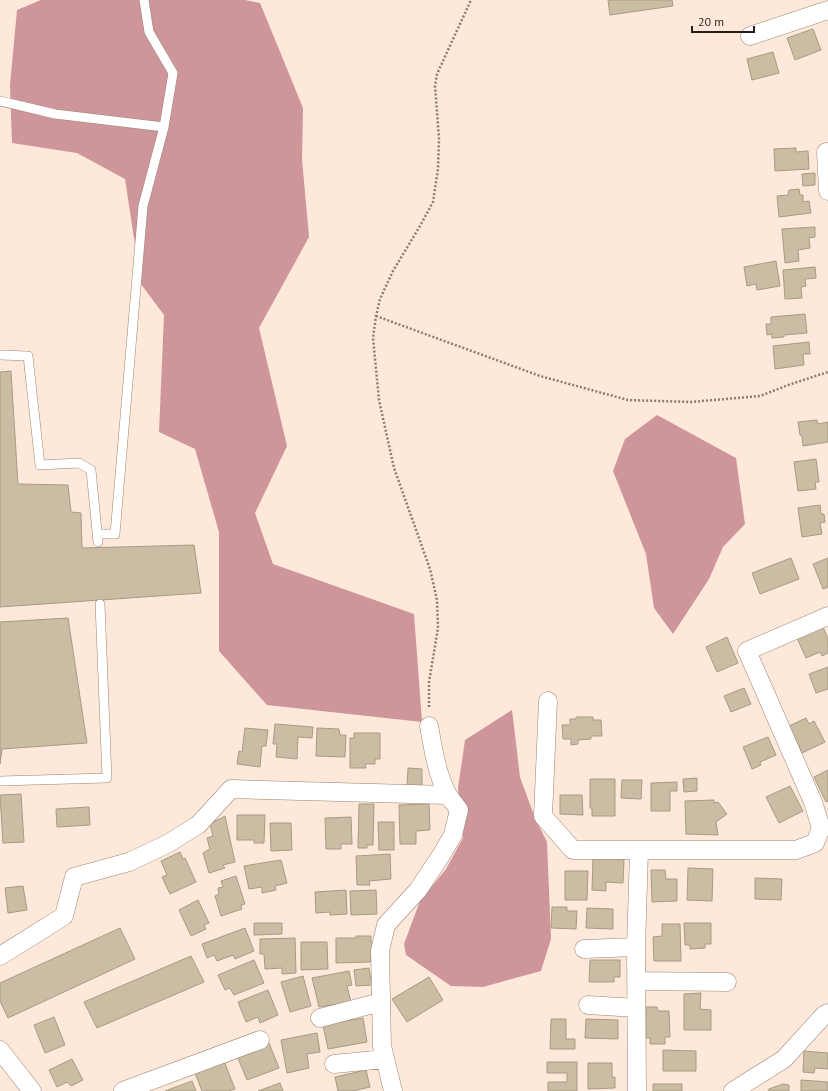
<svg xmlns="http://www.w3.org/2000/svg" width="828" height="1091" font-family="'PT Sans',sans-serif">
<rect width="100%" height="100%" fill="#fde8d9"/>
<path fill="#ce959b" d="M41,0H245L260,3L303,108L302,159L309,237L259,328L287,446L255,513L273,564L414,614L422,722L267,705L219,651V532L195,449L159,432L164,315L141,284L125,179L77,153L12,143L10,85L17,10Z
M657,415L736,458L745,524L723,547L709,579L673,634L654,608L646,554L613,471L625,439Z
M512,710L520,777L535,818L547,842L551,939L541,971L483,987L451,986L406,955L404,944L420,901L446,869L463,838L458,788L465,740Z"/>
<path fill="#cabda3" stroke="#a89b82" d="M608,0H672L673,6L610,15Z
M813,29L821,50L795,60L787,38Z
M773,52L779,73L752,80L747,59Z
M796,148V152L808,151L809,169L775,171L774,149Z
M815,173V185L803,186L802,174Z
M799,189L800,195H803V202L809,201L811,213L779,217L777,196L788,195L789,190Z
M815,227V237L809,238L810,248L798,250L799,261L785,263L782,229Z
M776,261L780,286L757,290L756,284L747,286L744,267Z
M815,267L816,278L805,279L806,286L801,287L802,298L785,299L783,270Z
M805,314L807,333L784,335V337L772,338V334L767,335L766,324H771V317Z
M809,342L810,354H803L804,365L775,369L773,346Z
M11,371L18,484L68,485L71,512L81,513L82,548L194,545L201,593L0,607V372Z
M817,420L818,424L828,422V442L803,446L802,436L800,435L798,422Z
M816,459L819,482H815L816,489L798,491L794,462Z
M820,505L821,514H824L825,522L820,523L822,534L802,537L798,508Z
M791,558L799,579L760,594L752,573Z
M828,558V587L823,589L813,564Z
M68,618L87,743L2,749L0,764V622Z
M823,627L828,639V653L822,656L820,652L806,658L797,638Z
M727,637L738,663L717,672L706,647Z
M828,667V689L816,693L809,674Z
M744,688L751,704L731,712L724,696Z
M576,717H593V720H601L602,736H591V739L578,740V744L571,745V739H563L562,725H570V719H576Z
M806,718L809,724L814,721L825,742L802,753L789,726Z
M275,724L313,727L312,738L298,737L297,759L276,757L277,744H273Z
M245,728L268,730L266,746H262L260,767L237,764L239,751L242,752Z
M317,728L339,729L340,735H346L345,757L316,756Z
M354,733H380V759H375V764H365L366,768H350V738H354Z
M768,737L776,755L760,762L761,765L752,769L743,747Z
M408,768L422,769V787L407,786Z
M828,770V801L826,802L814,777Z
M697,778V791L684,792L683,779Z
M590,779H615V816H592V808H590Z
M622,780H642L641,799L621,798Z
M677,782V791H670V811H651V783Z
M790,786L803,811L779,823L766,797Z
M21,794L24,842L3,843L0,795Z
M560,795H582L583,815L560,814Z
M714,800V803L718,802L727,814L716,822L718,835L686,834L685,801Z
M359,804H374L373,845H367V848H358Z
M429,804L430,830L416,831V844H400L399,805Z
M89,807L90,825L57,827L56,809Z
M237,815H265L264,843H254V840H237Z
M225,816L235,862L223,865L225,868L209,873L203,853L210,849L207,838L213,836L210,824Z
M351,817L352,844H341V849H326L325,818Z
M378,822H394V850H379Z
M270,823H291L292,850L271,851Z
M180,852L183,859L185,858L196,882L170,894L162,877L167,875L161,861Z
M390,854L391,879L369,881L370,885H357L356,856Z
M593,858L624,859L623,883L606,882V891L592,890Z
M281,860L287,883L275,886L276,890L262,893V887L249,889L244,866Z
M688,868L713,869L712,901L687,900Z
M651,870H665L666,879H677V901L652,902Z
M565,871H588L587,900H565Z
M236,876L245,904L241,905L242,909L221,916L215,896L219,894L218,888L223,887L221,881Z
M755,878L782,879L781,900L755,899Z
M23,886L27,910L8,913L5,888Z
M346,890L347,914L330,915V912L316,913L315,892Z
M376,890L377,914L351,915L350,891Z
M198,900L209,923L204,925L206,929L191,936L179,910Z
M552,907H567V911H577L576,929L551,928Z
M587,908L613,909V929L586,928Z
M254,923H282V934L254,935Z
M684,923H711V944H705V948L690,949V945H685Z
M662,924H680L681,961H654L653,937L662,936Z
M120,928L135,959L8,1018L0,1001V983Z
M245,928L254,951L235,959L233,955L217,961L214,955L207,958L202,944Z
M356,936H371V942L375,943L370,962L336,963V938H356Z
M295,938L296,973L282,974V968L265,969L264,954H260V939Z
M301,942H327L328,969L301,970Z
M191,956L204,982L97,1028L84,1002Z
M254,960L264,983L234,995L230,988L225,990L218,975Z
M590,960H620V977H614V982H589Z
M369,968L372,985L356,986L354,970Z
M349,971L352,985L347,986L351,1002L319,1007L312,978Z
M303,976L311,1006L290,1012L281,982Z
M429,977L443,1000L407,1022L392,999Z
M268,990L278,1015L260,1023L258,1017L246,1022L238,1002Z
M701,993L700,1009L711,1010V1030H684V994Z
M646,1007H657L658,1011H669L670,1037H665V1044H650V1038H646Z
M54,1017L65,1045L45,1053L34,1025Z
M363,1018L367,1042L328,1049L323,1025Z
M551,1019H566V1039H575V1049H550Z
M586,1019L618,1020V1039L585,1038Z
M317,1033L320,1052L307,1054L309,1068L287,1073L281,1040Z
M269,1043L279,1068L247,1080L237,1056Z
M663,1050L696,1051V1071H663Z
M804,1051L828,1053V1069L815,1068L814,1073L803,1072Z
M72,1059L83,1080L71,1086L67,1082L57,1087L49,1070Z
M224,1061L235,1089L229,1091H202L195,1073Z
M547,1062H577V1091H548V1082H567V1073H547Z
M588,1063H612V1077H615V1088L588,1089Z
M366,1070L370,1087L353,1091H338L335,1077Z
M801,1080L828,1082V1091H801Z
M192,1081L196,1091H165Z
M280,1083L283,1091H258Z
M653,1084H682V1091H653Z
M783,1084L789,1085V1091H768L769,1089Z"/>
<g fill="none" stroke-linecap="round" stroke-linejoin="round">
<defs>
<path id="service" d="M0,101L55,114L164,127L173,73L149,32L144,0
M0,355L28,356L40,465L79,463L91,470L98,542
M97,534H115L143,206L164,127
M0,781L107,778L100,604"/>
<path id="minor" d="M750,36L828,10
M828,152H826L828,191
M548,701L543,816L573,850H796L815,843L821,828L813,802L747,651L828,616
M584,949L636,947
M0,956L64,916L74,877L129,862L167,844L198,825L231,789L448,795
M636,981L727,982
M588,1005L636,1008
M320,1018L381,1002
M0,1050L32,1091
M334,1064L385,1059
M123,1091L260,1040
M393,1091L382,1046L380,951L386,925L418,890L440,857L453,835L459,810C456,805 451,800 448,795C437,775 433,748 429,726
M637,1091L636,947L639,851
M733,1091L784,1059L824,1015L828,1013"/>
</defs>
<use href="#service" stroke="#9b8472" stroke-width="10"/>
<use href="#minor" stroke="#9b8472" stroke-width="19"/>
<path stroke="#8b7c71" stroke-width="2.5" stroke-dasharray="2 2" stroke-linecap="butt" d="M376,316L540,376L628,400L691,402L760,396L791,384L828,372
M429,707V682L438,628L437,600L430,569L394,468L379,400L373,338L376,316L380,299L393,271L420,226L433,202L438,169L439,138L435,86L437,74L471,0"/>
<use href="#service" stroke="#fff" stroke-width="9"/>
<use href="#minor" stroke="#fff" stroke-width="18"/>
</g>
<path d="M692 26v6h62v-6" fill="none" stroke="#261d16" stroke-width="2"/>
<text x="698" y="26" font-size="12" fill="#261d16" stroke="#fde8d9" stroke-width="3" paint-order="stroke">20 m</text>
</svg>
